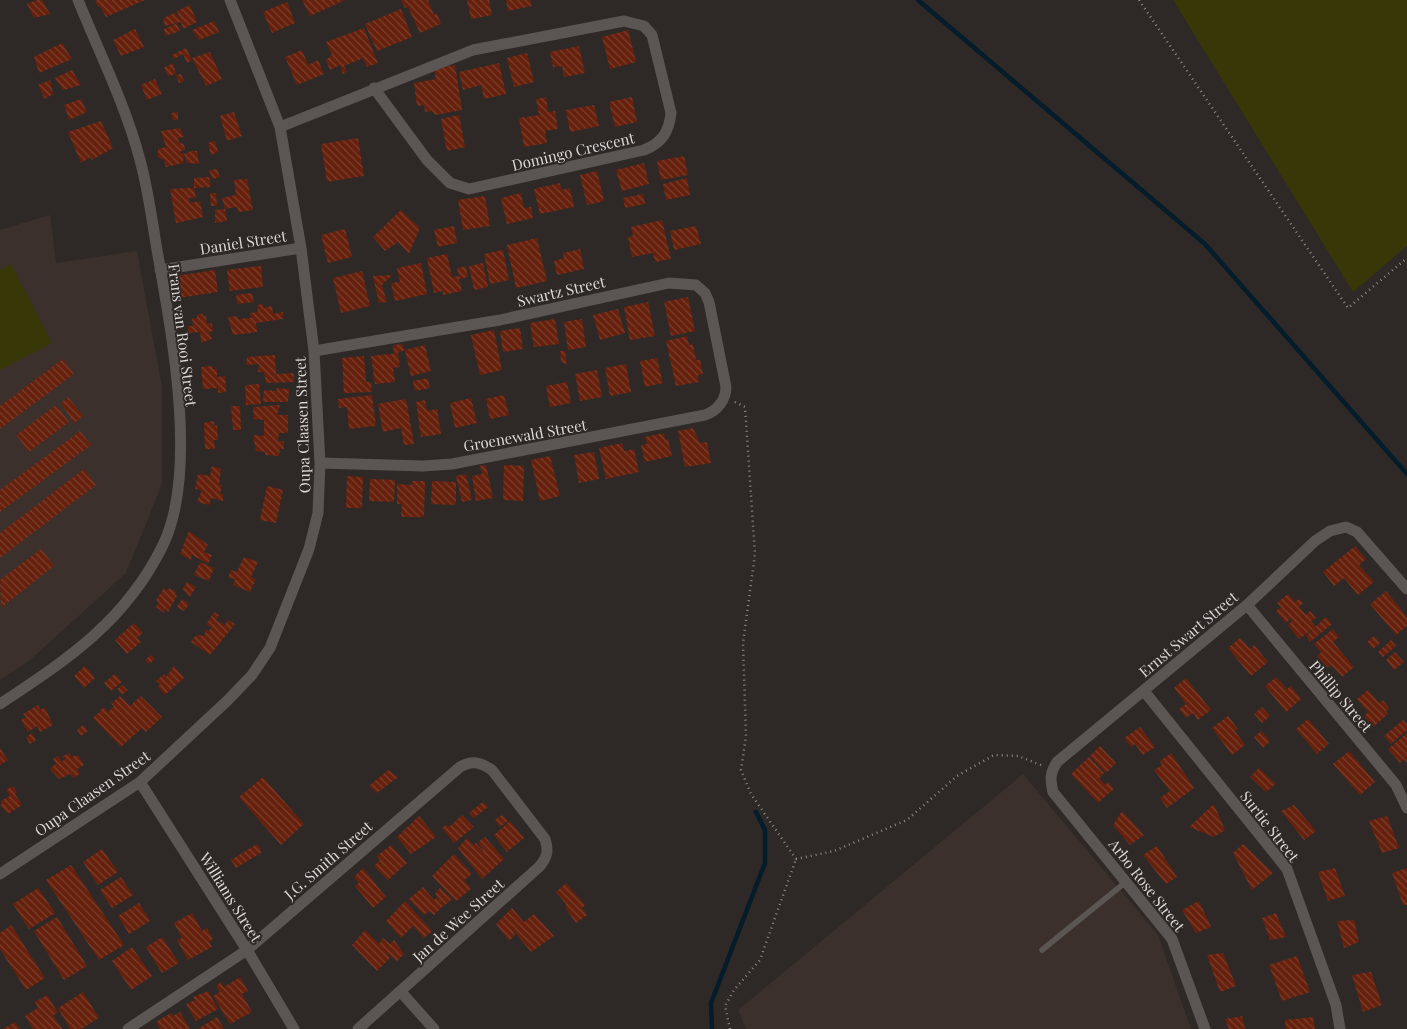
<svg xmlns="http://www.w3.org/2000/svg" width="1407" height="1029" font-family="'Playfair Display',serif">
<defs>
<pattern id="building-back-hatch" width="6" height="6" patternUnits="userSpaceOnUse" patternTransform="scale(1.25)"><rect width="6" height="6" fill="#66200c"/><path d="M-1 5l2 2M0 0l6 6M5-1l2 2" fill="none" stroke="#7b402f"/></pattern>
</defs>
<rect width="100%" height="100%" fill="#2e2927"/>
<path fill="#3b302b" d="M50,215L56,263L137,251L162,387V484L126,573L30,660L0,680V230Z
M1023,774L1158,935L1191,1029H746L738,1010Z"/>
<path fill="#373708" d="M1173,0H1407V246L1353,292Z
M11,264L52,343L0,370V270Z"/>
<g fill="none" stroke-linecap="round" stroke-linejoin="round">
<path stroke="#051c2b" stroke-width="4.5" d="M918,0L1205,244L1407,474
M712,1029L711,1003L765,863V830L756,812"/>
</g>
<path fill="url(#building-back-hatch)" d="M37,0H42L50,14L34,18L27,4Z
M95,0H145L106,17L100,6L98,7Z
M302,0H345L310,16Z
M401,0H428L434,15L437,13L441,24L420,33L408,7L405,8Z
M467,0H489L492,15L471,19Z
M506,0H530L532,6L508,11Z
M287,2L295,23L272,33L263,12Z
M190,5L197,22L183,29L181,22L165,26L163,18L175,13L180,19L177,11Z
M401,9L412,37L377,51L365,24Z
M214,21L219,32L199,40L192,30Z
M177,23L180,31L165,36L164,29Z
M364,28L378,63L367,67L363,58L344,66L347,72L343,74L340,65L330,70L326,60L332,55L326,42Z
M135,29L144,47L121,56L113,40Z
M628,30L636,62L610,69L602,37Z
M62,43L72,59L39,73L34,57Z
M579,46L585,73L564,77L562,66L553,67L550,52Z
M186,48L192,60L187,63L183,54L174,59L172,55Z
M302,50L308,65L318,60L324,74L297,85L285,57Z
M210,52L222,79L206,86L192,58Z
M527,53L534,82L514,87L507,58Z
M173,63L176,74L168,76L164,68Z
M499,63L506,94L484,99L481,85L463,90L459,72Z
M455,65L462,110L435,115L432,111L425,112L424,105L417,106L414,83L436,79L434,69Z
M72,70L81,85L63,90L55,78Z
M181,74L184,81L179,83L176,75Z
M155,79L162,94L147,100L141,85Z
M50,80L53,94L45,99L38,85Z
M546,97L548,112L555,111L558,129L545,131L547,143L524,147L519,118L539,115L536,99Z
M632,97L637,122L615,127L609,102Z
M81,99L87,112L69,120L64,105Z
M594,105L599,126L570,132L566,110Z
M178,112V120H173L171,113Z
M234,112L242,136L227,141L220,116Z
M459,115L465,147L447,151L441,119Z
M101,121L113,148L92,160L91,157L81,163L68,132Z
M180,128L184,137L178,138L179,143L184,144L185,150L179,152L184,154L191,151H197L199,164L187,163L184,154L183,163L166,167L164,160L158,157V149L166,147L161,131Z
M358,138L364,176L327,182L321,144Z
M215,141L218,152L211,155L208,143Z
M684,156L688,175L661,180L657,161Z
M644,163L649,184L622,191L616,170Z
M217,169L220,177L212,179L209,170Z
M597,171L604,201L587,205L580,175Z
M209,177L211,187L194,188V178Z
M687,178L690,195L666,200L663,184Z
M247,179L253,210L238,212L237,207L225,209L222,198L236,195L234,180Z
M560,183L561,190L570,188L574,207L540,214L534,189Z
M187,188H194L196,198H189L190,203L200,201L203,217L176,223L170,189Z
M210,193H216L217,206H211Z
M521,193L524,208L531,207L533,218L507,224L501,198Z
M643,194L645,204L625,208L623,198Z
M485,196L490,226L463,230L458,200Z
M225,209L227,221L215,223V210Z
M401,210L420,228L409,254L398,242L385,251L373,237Z
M662,220L671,259L655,262L653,253L632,257L628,237L633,236L631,227Z
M454,226L457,243L438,247L434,230Z
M696,226L701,244L674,250L670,231Z
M345,229L352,257L328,263L321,235Z
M537,238L547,281L516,288L507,245Z
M580,249L584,269L557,275L554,261L564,258L563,253Z
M503,250L509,280L490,284L484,254Z
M447,254L452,277L459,276L457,268L466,266L468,277L459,279L462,291L443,295V291L434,293L427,258Z
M421,263L427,294L395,301L391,283L400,282L397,268Z
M483,263L488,287L474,290L469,266Z
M261,266L263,287L230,291L227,270Z
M215,270L218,292L178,298L175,276Z
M362,271L370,306L341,313L333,278Z
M392,275L382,285L387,302L379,303L373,276Z
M252,293L254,302L237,304L236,295Z
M688,297L695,331L671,336L664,302Z
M648,302L655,336L630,340L624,307Z
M263,304V308L272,306L273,314L283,312V319L256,323L257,332L233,335L228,317L238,316V319L251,318L250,313L258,312L257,305Z
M618,309L625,333L600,340L593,315Z
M197,314H203V316H206L207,324L212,323L213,331L209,332L212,339L201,343L200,332L188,333V326H193L192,318H197Z
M555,319L559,344L534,347L530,323Z
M582,319L586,347L568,350L564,322Z
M520,328L523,349L503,352L500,331Z
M494,330L502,370L480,375L471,335Z
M687,336L689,345L693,344L696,360H700L703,374L698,375L699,382L676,386L666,341Z
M402,344L405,350L394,354L393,345Z
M425,345L431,371L411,376L405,350Z
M560,351H565L567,364L561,362Z
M398,353L400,367L393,368L395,382L375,384L371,356Z
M275,355L276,374L294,373V382L266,383L264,372H258L259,364L246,365L247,357Z
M364,356L366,382H371L372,392L344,393L342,358Z
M657,358L663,383L645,387L640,361Z
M63,359L74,374L0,429V406Z
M626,364L631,392L610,396L605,368Z
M213,366V369H217V377L225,376L226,392L218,393V388L203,389L201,367Z
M597,370L602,397L580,401L575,374Z
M428,378L430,388L415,391L413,381Z
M567,382L571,403L550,407L546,386Z
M259,384L261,404L246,405L245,385Z
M276,388L289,389L288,402H263L264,390L277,391Z
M372,395L376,426L349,429L347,407L339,408L338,399Z
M504,395L509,415L490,419L486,399Z
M68,397L83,416L74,423L61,403Z
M471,398L477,423L455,428L450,403Z
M406,399L414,444L404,445L401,428L383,432L378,404Z
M425,400L427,411L437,409L441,434L421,437L416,402Z
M56,405L69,422L29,452L16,435Z
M280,405L277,415H288V433H279L278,441H284V449H280L279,456L265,455V452L256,451L253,435L264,436V420L254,419L253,407Z
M231,406H240L241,430H233Z
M214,421V426L217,425L218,440H214L215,449H205L204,423Z
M693,428L700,443L707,442L711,463L685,467L678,431Z
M80,431L91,445L0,512V490Z
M664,433L665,440L668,439L672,456L645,462L641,445L647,444L645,437Z
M622,443L624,451L634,449L639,472L606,479L599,448Z
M594,452L599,479L579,483L574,455Z
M550,456L560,496L540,501L531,460Z
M486,465L493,498L476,501L472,476L482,474L480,466Z
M504,465L524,466L523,501L503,500Z
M212,466L221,469L219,485H222L220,494H223V501L211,498L209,505L197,502L202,490L195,489L198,474L210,476Z
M84,469L96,485L0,558V533Z
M466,474L472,500L462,502L456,476Z
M347,476L363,477L362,508H346Z
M370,479L395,480L394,502L369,501Z
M412,481H425L424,517H401L402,504H397V484L412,485Z
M432,481L456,482V505L431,504Z
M267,486L283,490L276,523L260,520Z
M189,531L208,545L204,552L212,555L208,564L192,555L191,560L180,554Z
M1355,546L1366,559L1359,565L1374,582L1358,595L1344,578L1334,586L1323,572Z
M41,549L54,566L1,608L0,580Z
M244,557L258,562L251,577L256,579L250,592L233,585L235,579L228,578L231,570L237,572Z
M200,562L214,568L209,581L194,575Z
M187,582L196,587L190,597L183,589Z
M164,588L168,591L169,588L176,592L175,595L177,596L168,612L166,608L164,613L156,607L159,602L156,600Z
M1386,591L1407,617V626L1396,635L1370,604Z
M1288,594L1295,602L1299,599L1303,603L1299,607L1306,615L1310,611L1316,618L1311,621L1316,627L1299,639L1288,625L1292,621L1291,618L1286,623L1276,611L1281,607L1277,603Z
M182,599L189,604L184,611L177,607Z
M214,612L219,615L216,620L225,625L228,620L235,624L210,655L191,642L196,635L204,636L206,630L209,631L212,627L206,625Z
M1326,617L1332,624L1310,642L1306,636Z
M134,623L143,633L137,638L141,642L127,654L115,640Z
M1333,629L1339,637L1333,642L1354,667L1342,677L1331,665L1328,668L1317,656L1321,652L1314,644Z
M1374,636L1380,643L1373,649L1367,642Z
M1240,638L1250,649L1254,645L1268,662L1251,676L1228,648Z
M1391,640L1396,646L1383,657L1378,652Z
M1395,652L1404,662L1394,670L1386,660Z
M151,655L155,659L149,664L145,660Z
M85,666L95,678L84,688L74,676Z
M174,666L184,678L165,695L158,687L160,684L156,681L164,674L166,677Z
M115,674L122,682L111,691L104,683Z
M1276,677L1287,689L1291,686L1301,699L1286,712L1265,686Z
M1186,678L1211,710L1198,720L1193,713L1186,718L1179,709L1186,704L1174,688Z
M122,685L128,690L122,695L117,689Z
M1368,690L1379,703L1383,700L1389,708L1386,711L1388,714L1373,727L1364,716L1368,712L1357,699Z
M120,696L130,706L141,696L162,717L146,732L142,728L121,747L93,718L104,707L108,712L114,706L111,704Z
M38,705L41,710L45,707L53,725L40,732L37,726L28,732L21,720L26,717L23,714Z
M1262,707L1270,716L1262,723L1254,714Z
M1228,716L1238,729L1235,731L1245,745L1232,755L1212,728Z
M1308,719L1329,744L1317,754L1296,729Z
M1403,720L1407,724V730L1391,744L1384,736Z
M83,725L88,731L81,736L77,730Z
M1140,727L1155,747L1143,755L1135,744L1131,747L1124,738Z
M1261,731L1270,741L1263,748L1254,737Z
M32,733L36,740L30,744L26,737Z
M1407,733V763L1404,759L1400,763L1388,749Z
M1100,746L1116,763L1106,773L1090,756Z
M0,748L8,760L0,765Z
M1349,751L1375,782L1360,795L1333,764Z
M70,753L71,757L78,755L84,765L77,769L80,774L74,778L70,774L59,779L50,769L56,763L53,759L58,756L62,762L65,759L61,757Z
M1171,753L1194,788L1167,808L1160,798L1170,791L1154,770L1162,765L1160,761Z
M1089,757L1104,773L1099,778L1105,785L1108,782L1114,789L1098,803L1071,774Z
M1259,768L1276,784L1266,792L1250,777Z
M388,770L398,777L377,793L369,786Z
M263,777L304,824L281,845L239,797Z
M13,786L17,792L15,794L22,805L8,814L0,805L2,804L1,801L10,796L6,790Z
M483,802L488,807L474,818L469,813Z
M1214,804L1225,830L1214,837L1189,827Z
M1294,805L1316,831L1304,840L1281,811Z
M1122,811L1144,835L1130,845L1113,825Z
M462,815L474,827L454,843L442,828L446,825L449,827Z
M502,815L508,821L500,827L495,820Z
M419,816L436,837L411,854L397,837Z
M1387,816L1399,848L1382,853L1369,821Z
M510,821L524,838L507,852L494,835Z
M485,837L504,859L482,879L458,848L467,838L473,845L476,843L484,853L478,842Z
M257,844L262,852L236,868L231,860Z
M1243,844L1273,873L1252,890L1233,853Z
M391,845L407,863L388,880L374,866L380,860L377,856Z
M1157,846L1177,877L1166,884L1143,855Z
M102,849L118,872L98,885L83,862Z
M454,854L472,874L464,880L471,889L456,901L432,876Z
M71,865L124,945L99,960L46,880Z
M363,868L386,897L373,908L355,886L359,883L354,877Z
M1335,868L1345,896L1328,901L1318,872Z
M1407,868V905H1403L1392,873Z
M121,877L133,895L112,908L100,890Z
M566,883L585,905L582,908L587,915L576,923L566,909V904L556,892Z
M423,887L434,900L438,897L435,894L440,888L452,899L445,905L440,900L444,905L434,915L429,911L424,915L409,899Z
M38,888L55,913L29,929L13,904Z
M405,901L432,931L424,938L413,926L401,938L386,921Z
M1199,901L1211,927L1196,933L1182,910Z
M139,903L150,921L129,934L118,916Z
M512,908L524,922L534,914L554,936L531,952L513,930L515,935L509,941L496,924Z
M192,913L202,931L207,928L213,939L209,942L212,947L188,960L177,940L182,938L174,923Z
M1276,913L1286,937L1270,940L1262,918Z
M57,917L87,966L64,980L34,931Z
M1354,920L1359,942L1344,948L1337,921Z
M11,925L45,978L26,990L0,949V933Z
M365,930L379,944L383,938L390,944L394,940L404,954L397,961L385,951L390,958L377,971L352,945Z
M162,937L179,963L162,973L146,947Z
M132,947L152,976L131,990L112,961Z
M1223,953L1236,986L1220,992L1207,955Z
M1297,956L1310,992L1282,1001L1269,965Z
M1371,972L1382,1005L1363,1012L1352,975Z
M240,977L248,991L242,994L252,1012L230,1024L213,996L220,992L216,986L221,982L224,987Z
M208,991L218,1009L196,1021L186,1004L195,1000L193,997Z
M83,992L99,1018L81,1029H70L58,1008Z
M47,995L58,1013L53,1015L62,1029H33L25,1016L38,1008L35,1002Z
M180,1012L190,1029H160L156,1022L171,1013L173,1016Z
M1242,1016L1245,1029H1229L1225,1019Z
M217,1017L224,1029H198Z
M1313,1017L1315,1029H1286L1285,1020Z
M15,1022L20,1029H3Z"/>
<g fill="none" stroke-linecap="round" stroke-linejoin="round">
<path stroke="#8d8987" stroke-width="2.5" stroke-dasharray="1 4" stroke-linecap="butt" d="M1139,0L1348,308L1407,258
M735,402L745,407L755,554L743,643L746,736L741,770L751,794L796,859
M796,859L834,851L907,820L957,776L994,755L1018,756L1041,765
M730,1029L725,1006L734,990L760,960L796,859"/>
<path stroke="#5b5653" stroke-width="5.5" d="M1042,950L1127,881"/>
<path stroke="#5b5653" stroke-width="11" d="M280,127L473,50L624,21L644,26L652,35L671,113C669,132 662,143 644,150L469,189L450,183L427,160L374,88
M160,270L301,248
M314,351L500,320L669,283L696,285L705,293L709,302L726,387C726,400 717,411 705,415L452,464L423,466L320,463
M1247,605L1396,785L1407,808
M1144,691L1287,869L1336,1005L1340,1029
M0,704C68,659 126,621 163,545C199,470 171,330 157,250C152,220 148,189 140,160C126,106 99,52 78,0
M140,782L247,950L294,1029
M0,874L140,782L227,701L252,675L270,648L309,549L318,513L320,463L314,351L301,248L280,127L230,0
M401,992L434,1029
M128,1029L247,950L460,767C472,760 480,762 492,770L545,839C549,851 547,858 539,867L358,1029
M1205,1029L1172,939L1053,792C1050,779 1050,773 1057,762L1247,605L1315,541L1330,531L1346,527L1357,532L1407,589"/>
</g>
<g text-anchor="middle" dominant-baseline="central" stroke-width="4" stroke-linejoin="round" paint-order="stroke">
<g font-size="15" fill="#dbd8d6" stroke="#2e2927">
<text transform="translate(573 151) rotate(-13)">Domingo Crescent</text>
<text transform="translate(243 242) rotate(-9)">Daniel Street</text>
<text transform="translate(561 291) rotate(-13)">Swartz Street</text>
<text transform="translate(183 335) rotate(83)">Frans van Rooi Street</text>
<text transform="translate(302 425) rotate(-92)">Oupa Claasen Street</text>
<text transform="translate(525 435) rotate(-10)">Groenewald Street</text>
<text transform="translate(1188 634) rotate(-40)">Ernst Swart Street</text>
<text transform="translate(1341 696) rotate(50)">Phillip Street</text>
<text transform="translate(92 793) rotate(-35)">Oupa Claasen Street</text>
<text transform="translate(1270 826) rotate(52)">Surtie Street</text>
<text transform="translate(328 860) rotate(-41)">J.G. Smith Street</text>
<text transform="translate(1147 885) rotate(52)">Arbo Rose Street</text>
<text transform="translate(231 897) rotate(58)">Williams Street</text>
<text transform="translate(458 920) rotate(-42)">Jan de Wee Street</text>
</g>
</g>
</svg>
